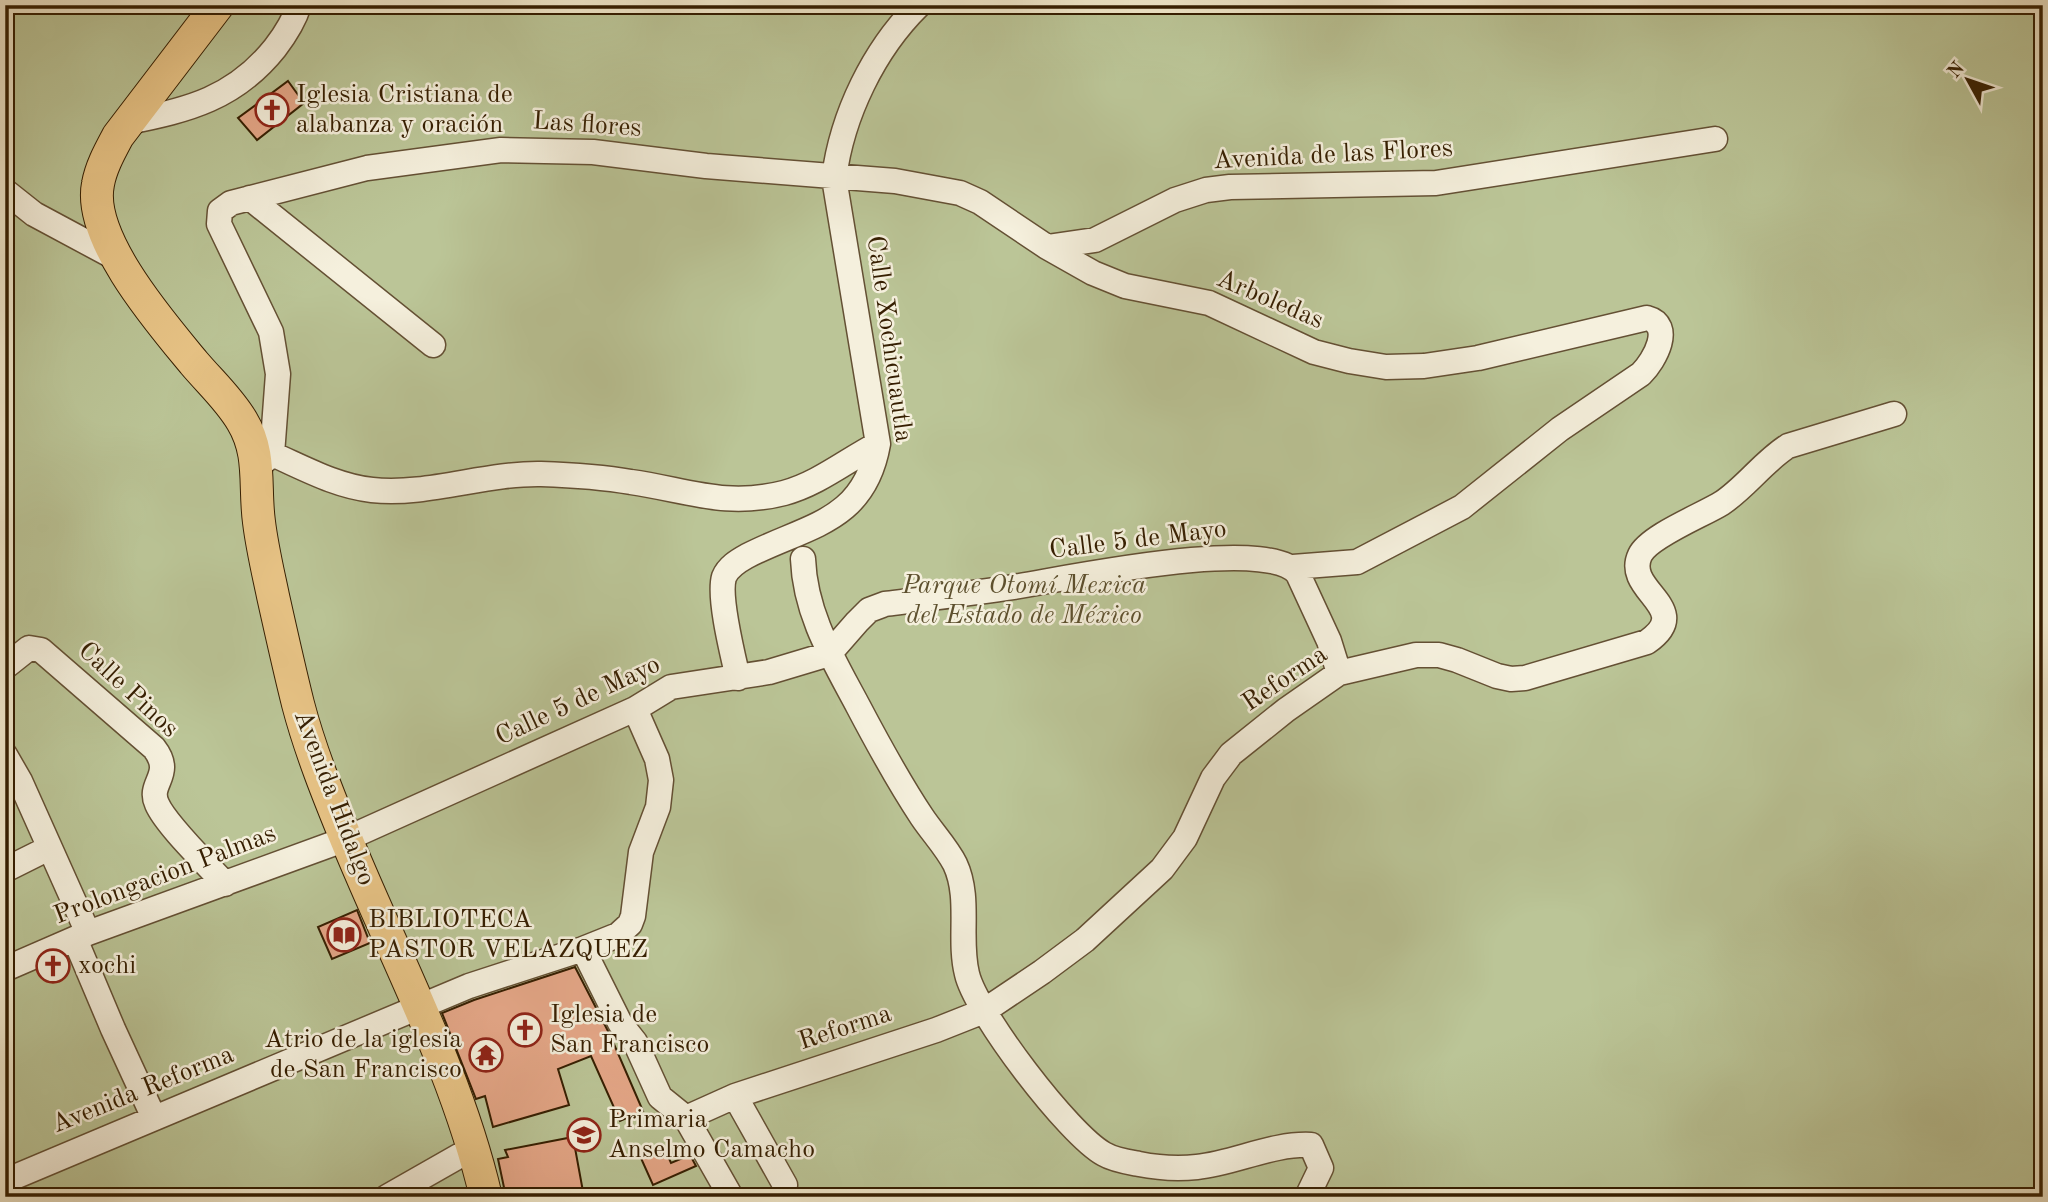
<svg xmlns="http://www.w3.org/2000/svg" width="2048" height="1202" font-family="'Old Standard TT',serif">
<rect width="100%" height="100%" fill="#f0e8cb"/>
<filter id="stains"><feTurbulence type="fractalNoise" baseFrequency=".00286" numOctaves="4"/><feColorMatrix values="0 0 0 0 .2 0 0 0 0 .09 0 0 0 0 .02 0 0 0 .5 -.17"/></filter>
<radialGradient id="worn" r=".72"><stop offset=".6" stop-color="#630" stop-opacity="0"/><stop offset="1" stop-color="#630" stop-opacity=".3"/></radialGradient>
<path fill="#bbc597" stroke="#78724c" stroke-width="2" d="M5,5H2043V1197H5Z"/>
<path fill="#e5a788" stroke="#351e01" stroke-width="2" d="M288,81L304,103L257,140L238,118Z
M357,910L370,943L332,959L318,927Z
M575,967L610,1035L643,1111L620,1121L591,1056L558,1069L569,1105L493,1127L485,1096L476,1099L442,1013L474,1000Z
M573,1137L584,1197H506L498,1159L508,1157L505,1150Z
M663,1145L671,1163L690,1155L696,1166L653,1185L640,1156Z"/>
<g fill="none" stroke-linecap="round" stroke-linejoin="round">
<defs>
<path id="minor" d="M128,122C189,110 235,98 275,48C285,35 294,21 299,5
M5,191L34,214L116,258
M250,198L433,345
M1047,247L1095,240L1175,200L1206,190L1230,187L1436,183L1715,139
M272,454C304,468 336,486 372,490C427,496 485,473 541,474C571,475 602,477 631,482C687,490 725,508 784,493C818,484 847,460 878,444
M258,467L272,454L278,374L271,332L219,224L220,211L231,203L367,168L501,150L593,152L706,166L895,181L960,193L980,202L1047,247L1093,273L1125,286L1209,303L1314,352L1349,361L1386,367L1424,366L1478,358L1647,318C1674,325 1655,360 1641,374L1560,429L1462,507L1357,562L1293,567
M803,559C805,614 833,659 858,706C878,744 898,781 922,817C932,832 947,848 955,864C971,898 958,939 967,974C976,1013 1069,1135 1104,1154C1114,1160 1128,1162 1139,1164C1159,1168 1177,1169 1197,1167C1235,1163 1273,1143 1311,1145L1321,1168L1307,1197
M5,667L29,648L41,650L154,748C175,775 147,783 157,804C166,825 208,865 225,884
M738,678C733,656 718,597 724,577C728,567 738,561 747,556C807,525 864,523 878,444L834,178C842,115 874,49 919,5
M5,755L20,781L88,933
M5,870L49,848
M75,939L113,1029L154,1118
M583,949L620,1023L635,1042L660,1097L686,1118L731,1197
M5,969L88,933L346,839L635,709L671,687L769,672L829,654L857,622L869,610L885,604C925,599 966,594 1007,588C1057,581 1268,534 1298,574L1329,641L1339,673
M735,1096L785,1185
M686,1118L735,1096L936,1030L984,1011L1042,972L1085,940L1162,869L1185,838L1213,778L1231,754L1286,710L1339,673L1416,655H1439L1457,660L1497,676L1511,679L1525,678L1647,642C1696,608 1623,591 1640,555C1649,536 1703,515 1722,503C1746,487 1763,462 1788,446L1894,414
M5,1181L469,986L583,949L618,935L630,924L633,916L641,852L658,807L661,780L657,759L635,709
M387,1197L459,1156L475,1152"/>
<path id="major" d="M218,5L118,136C110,151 101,167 98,184C87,238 161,323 194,363C211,383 229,399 242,421C262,454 254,486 259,522C262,547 268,572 273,596C281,632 289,668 298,704C310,750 329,797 347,841C395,958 457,1072 486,1197"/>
</defs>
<use href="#minor" stroke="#645034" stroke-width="27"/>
<use href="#major" stroke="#351e01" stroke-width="34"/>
<use href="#minor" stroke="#f5f0dd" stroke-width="24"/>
<use href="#major" stroke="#e8c486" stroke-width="32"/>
</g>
<defs>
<symbol id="church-ring" viewBox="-11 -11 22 22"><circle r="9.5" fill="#f5f0dd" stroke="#8f2418" stroke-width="1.5"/><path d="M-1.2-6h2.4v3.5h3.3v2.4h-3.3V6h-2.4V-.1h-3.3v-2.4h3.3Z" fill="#8f2418"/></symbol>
<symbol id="library-ring" viewBox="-11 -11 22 22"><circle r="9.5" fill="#f5f0dd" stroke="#8f2418" stroke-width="1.5"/><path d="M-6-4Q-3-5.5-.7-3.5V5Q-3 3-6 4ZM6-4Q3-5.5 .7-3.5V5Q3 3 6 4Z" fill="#8f2418"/></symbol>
<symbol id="temple-ring" viewBox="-11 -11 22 22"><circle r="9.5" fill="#f5f0dd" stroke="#8f2418" stroke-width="1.5"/><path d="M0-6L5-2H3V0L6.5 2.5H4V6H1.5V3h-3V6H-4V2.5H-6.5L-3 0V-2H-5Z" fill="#8f2418"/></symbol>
<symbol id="school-ring" viewBox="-11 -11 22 22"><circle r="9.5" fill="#f5f0dd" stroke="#8f2418" stroke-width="1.5"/><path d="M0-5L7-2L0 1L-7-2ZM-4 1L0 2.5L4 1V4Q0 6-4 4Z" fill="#8f2418"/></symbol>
</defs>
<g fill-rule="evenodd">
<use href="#church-ring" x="253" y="91" width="38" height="38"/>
<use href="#library-ring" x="325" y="916" width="38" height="38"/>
<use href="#church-ring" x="34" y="947" width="38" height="38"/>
<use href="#church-ring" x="506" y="1011" width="38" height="38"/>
<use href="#temple-ring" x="467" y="1036" width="38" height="38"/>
<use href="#school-ring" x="565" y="1116" width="38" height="38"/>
</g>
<g text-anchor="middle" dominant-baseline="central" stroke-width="5" stroke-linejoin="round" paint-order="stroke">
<g font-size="26" fill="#351e01" stroke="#f5f0dd" text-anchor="start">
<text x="296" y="95">Iglesia Cristiana de<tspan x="296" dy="30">alabanza y oración</tspan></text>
<text x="368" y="920">BIBLIOTECA<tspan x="368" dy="30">PASTOR VELAZQUEZ</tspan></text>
<text x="78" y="966">xochi</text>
<text x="550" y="1015">Iglesia de<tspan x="550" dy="30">San Francisco</tspan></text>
<text x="462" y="1040" text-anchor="end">Atrio de la iglesia<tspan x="462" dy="30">de San Francisco</tspan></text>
<text x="608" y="1120">Primaria<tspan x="608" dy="30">Anselmo Camacho</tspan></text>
</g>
<g font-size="26" fill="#351e01" stroke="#f5f0dd">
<text transform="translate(587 125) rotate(4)">Las flores</text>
<text transform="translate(1333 155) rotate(-3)">Avenida de las Flores</text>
<text transform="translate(1270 300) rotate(23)">Arboledas</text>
<text transform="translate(889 339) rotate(82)">Calle Xochicuautla</text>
<text transform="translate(1138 540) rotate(-7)">Calle 5 de Mayo</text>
<text transform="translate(1285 679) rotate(-34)">Reforma</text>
<text transform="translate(128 690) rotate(43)">Calle Pinos</text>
<text transform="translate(578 701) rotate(-25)">Calle 5 de Mayo</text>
<text transform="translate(334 798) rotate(69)">Avenida Hidalgo</text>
<text transform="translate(165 875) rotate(-21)">Prolongacion Palmas</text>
<text transform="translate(845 1028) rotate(-18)">Reforma</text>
<text transform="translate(143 1090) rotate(-22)">Avenida Reforma</text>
</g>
<g font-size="26" font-style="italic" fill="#5d502e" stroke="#f5f0dd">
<text x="1024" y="586">Parque Otomí Mexica<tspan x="1024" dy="30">del Estado de México</tspan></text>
</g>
</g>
<rect width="2048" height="1202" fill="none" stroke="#f0e8cb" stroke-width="28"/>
<rect x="7" y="7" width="2034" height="1188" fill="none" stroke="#351e01" stroke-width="3.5"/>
<rect x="14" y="14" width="2020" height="1174" fill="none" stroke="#351e01" stroke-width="2"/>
<g transform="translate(1968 80) rotate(310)" stroke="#f5f0dd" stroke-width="5" paint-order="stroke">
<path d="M0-5L12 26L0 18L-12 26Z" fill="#351e01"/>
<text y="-10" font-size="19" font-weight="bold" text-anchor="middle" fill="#351e01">N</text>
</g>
<rect width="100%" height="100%" filter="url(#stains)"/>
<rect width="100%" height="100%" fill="url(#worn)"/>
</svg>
